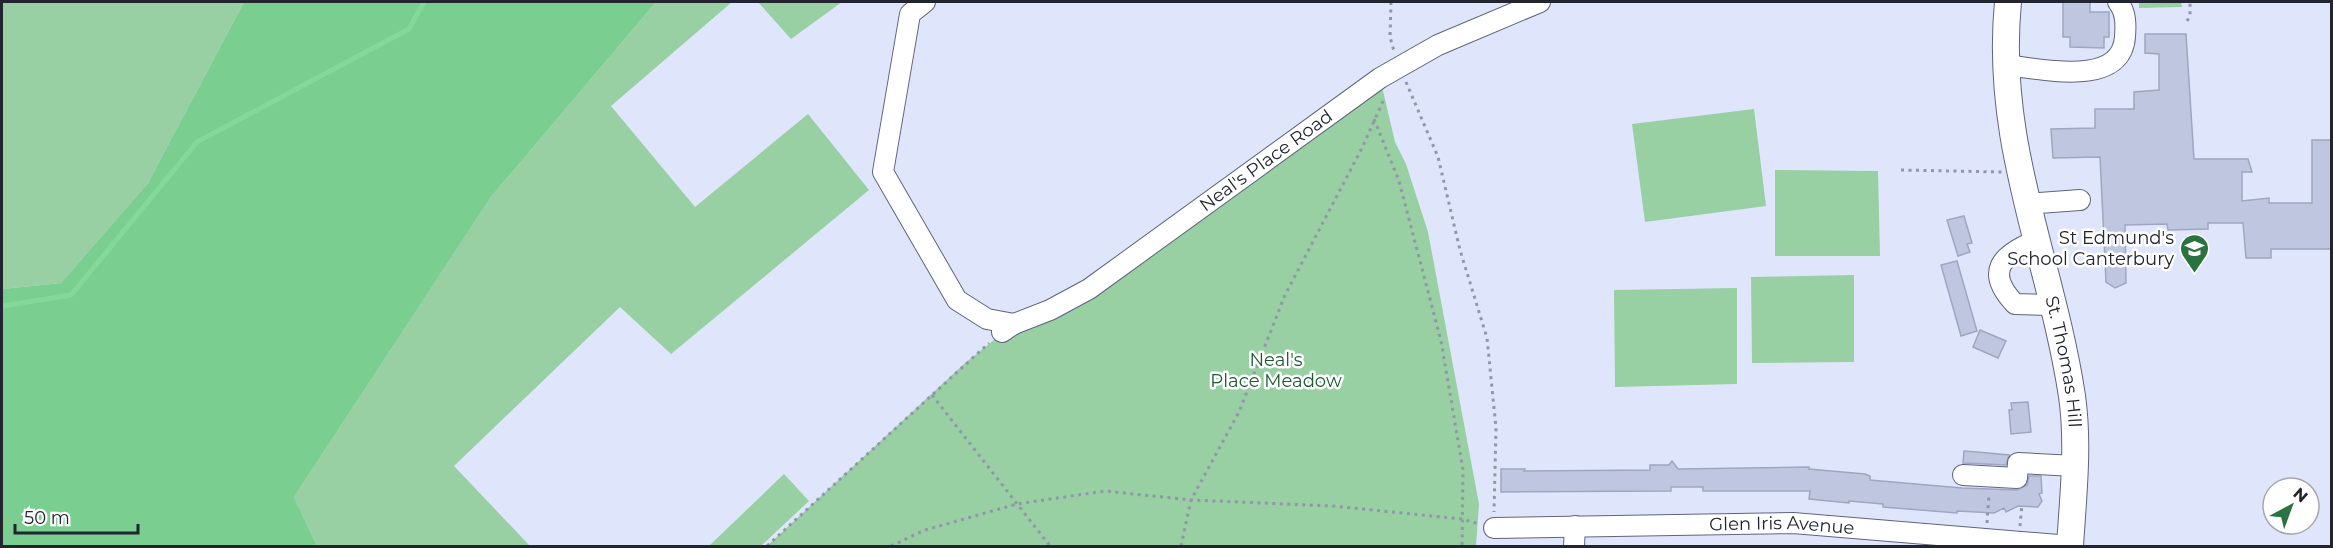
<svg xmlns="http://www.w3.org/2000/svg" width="2333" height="548" font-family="Montserrat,sans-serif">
<rect width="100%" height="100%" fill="#dfe6fc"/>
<path fill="#98cfa3" d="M2,2H244L148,183L61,283L2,289Z
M656,2H732L611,106L695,207L808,114L869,190L671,354L620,307L454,466L530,546H317L294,497L491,197Z
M758,2H842L791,39Z
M2139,2H2181L2182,7L2139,8Z
M1380,78L1395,142L1406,164L1428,232L1479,504L1476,546H767L965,363L1014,324L1050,310Z
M1754,109L1766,206L1645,222L1632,124Z
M1775,170L1878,171L1880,256H1775Z
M1854,275V362L1752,363L1751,277Z
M1737,288V384L1615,387L1614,290Z
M784,474L809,501L761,546H709Z"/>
<path fill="#7ace8f" d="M244,2H656L491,197L294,497L317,546H2V289L61,283L148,183Z"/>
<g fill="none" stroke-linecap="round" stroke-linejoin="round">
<path stroke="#84d999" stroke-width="5" d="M2,306L71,295L197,142L409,29L424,2"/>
</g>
<path fill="#bec6e0" stroke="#9fa6c0" stroke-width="1.5" d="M2063,2H2090V12H2109V37H2104V48L2070,47V37H2063Z
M2145,34H2186L2194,159H2248L2252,172H2242V201L2269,198V203H2312V140H2331V249H2271V258H2246L2243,223H2208V229L2168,230L2167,224L2125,225L2126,283L2115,288L2106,282L2100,157L2053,158L2051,129L2095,128V109H2134V92L2159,90V54L2145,53Z
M1964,216L1972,243L1967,244L1970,252L1958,256L1947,220Z
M1957,261L1977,331L1961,336L1941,265Z
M1980,330L2006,341L1998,358L1973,347Z
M2028,402L2031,432L2011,434L2009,410H2012L2011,403Z
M1964,451L1977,452L2009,455L2006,465L1963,463Z
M1672,461L1678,469L1809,467V469L1865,474L1870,476V480L1962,488L2017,490L2027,485L2029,476H2041L2042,493L2039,494L2042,501L2038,507L2018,506L2006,512L2004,508L1994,513L1957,511V513L1883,507V504L1849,501V503L1809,499L1810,491H1703V487H1671V491L1501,492V469H1525L1524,471L1650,470V465H1669Z"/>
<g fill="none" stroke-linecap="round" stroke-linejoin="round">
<defs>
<g id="minor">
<path d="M925,2L910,14L883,172L957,300L987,319L1014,324"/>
<path d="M2004,65C2039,68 2121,89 2125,37C2126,24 2126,12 2118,2"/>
<path d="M2026,204L2080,200"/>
<path d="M2035,241C2002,255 1984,271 2015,304L2052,305"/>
<path id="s1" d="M1002,332L1014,324L1050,310L1089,289L1380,78L1438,45L1540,2"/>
<path d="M1963,475L2017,478L2018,463L2075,466"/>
<path id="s2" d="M1494,528L1793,523L2070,546"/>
<path d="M1574,546L1575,526"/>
</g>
<g id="major">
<path id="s3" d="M2008,2C1994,145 2051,259 2072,396C2079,445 2073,497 2070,546"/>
</g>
</defs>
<use href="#minor" stroke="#5e647c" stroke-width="22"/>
<use href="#major" stroke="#5e647c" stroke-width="28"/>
<path stroke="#9297a8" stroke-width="3" stroke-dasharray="3 4.5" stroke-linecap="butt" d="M1391,2L1390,37L1394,51
M2187,21L2190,16V2
M1406,82L1438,157L1460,250L1487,338L1496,428L1494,512
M1374,119L1399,181L1441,341L1463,470L1462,546
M1901,170L2002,172
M932,395L1050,546
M1987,523L1989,494
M2020,526L2022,504
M767,546L989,343
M891,546L925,530L1017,504L1105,491L1191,500L1333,506L1462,519L1479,524
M1181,546L1191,500L1239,412L1285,295L1362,148L1384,99"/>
<use href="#minor" stroke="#fff" stroke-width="20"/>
<use href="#major" stroke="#fff" stroke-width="26"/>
</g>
<defs>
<symbol id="school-pin" viewBox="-11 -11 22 30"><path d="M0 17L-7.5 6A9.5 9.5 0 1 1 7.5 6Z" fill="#2a7341" stroke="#fff"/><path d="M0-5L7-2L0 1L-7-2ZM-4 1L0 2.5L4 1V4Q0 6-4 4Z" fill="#fff"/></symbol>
</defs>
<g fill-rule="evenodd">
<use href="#school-pin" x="2178" y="232" width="33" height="45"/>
</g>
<g text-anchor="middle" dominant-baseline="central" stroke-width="5" stroke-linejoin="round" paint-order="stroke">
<g font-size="18" fill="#22242f" stroke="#fff">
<text stroke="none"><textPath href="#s1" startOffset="316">Neal's Place Road</textPath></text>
<text stroke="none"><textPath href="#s3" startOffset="366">St. Thomas Hill</textPath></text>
<text stroke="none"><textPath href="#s2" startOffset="288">Glen Iris Avenue</textPath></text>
</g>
<g font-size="18" fill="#22242f" stroke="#fff" text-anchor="end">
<text x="2174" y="238">St Edmund's<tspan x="2174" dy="21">School Canterbury</tspan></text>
</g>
<g font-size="18" fill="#1d5930" stroke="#fff">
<text x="1276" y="360">Neal's<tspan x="1276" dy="21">Place Meadow</tspan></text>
</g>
</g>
<rect width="2333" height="548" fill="none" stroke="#22242f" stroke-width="6"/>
<g transform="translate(2291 506) rotate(41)"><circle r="28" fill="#ffffff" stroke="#a7a7ac" stroke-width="1.5"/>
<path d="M0-4.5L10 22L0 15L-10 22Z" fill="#2a7341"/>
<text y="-9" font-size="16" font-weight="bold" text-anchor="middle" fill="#22242f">N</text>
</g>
<path d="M15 524v9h123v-9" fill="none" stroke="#22242f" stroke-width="3"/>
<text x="24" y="524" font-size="18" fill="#22242f" stroke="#ffffff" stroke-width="4.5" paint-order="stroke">50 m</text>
</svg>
